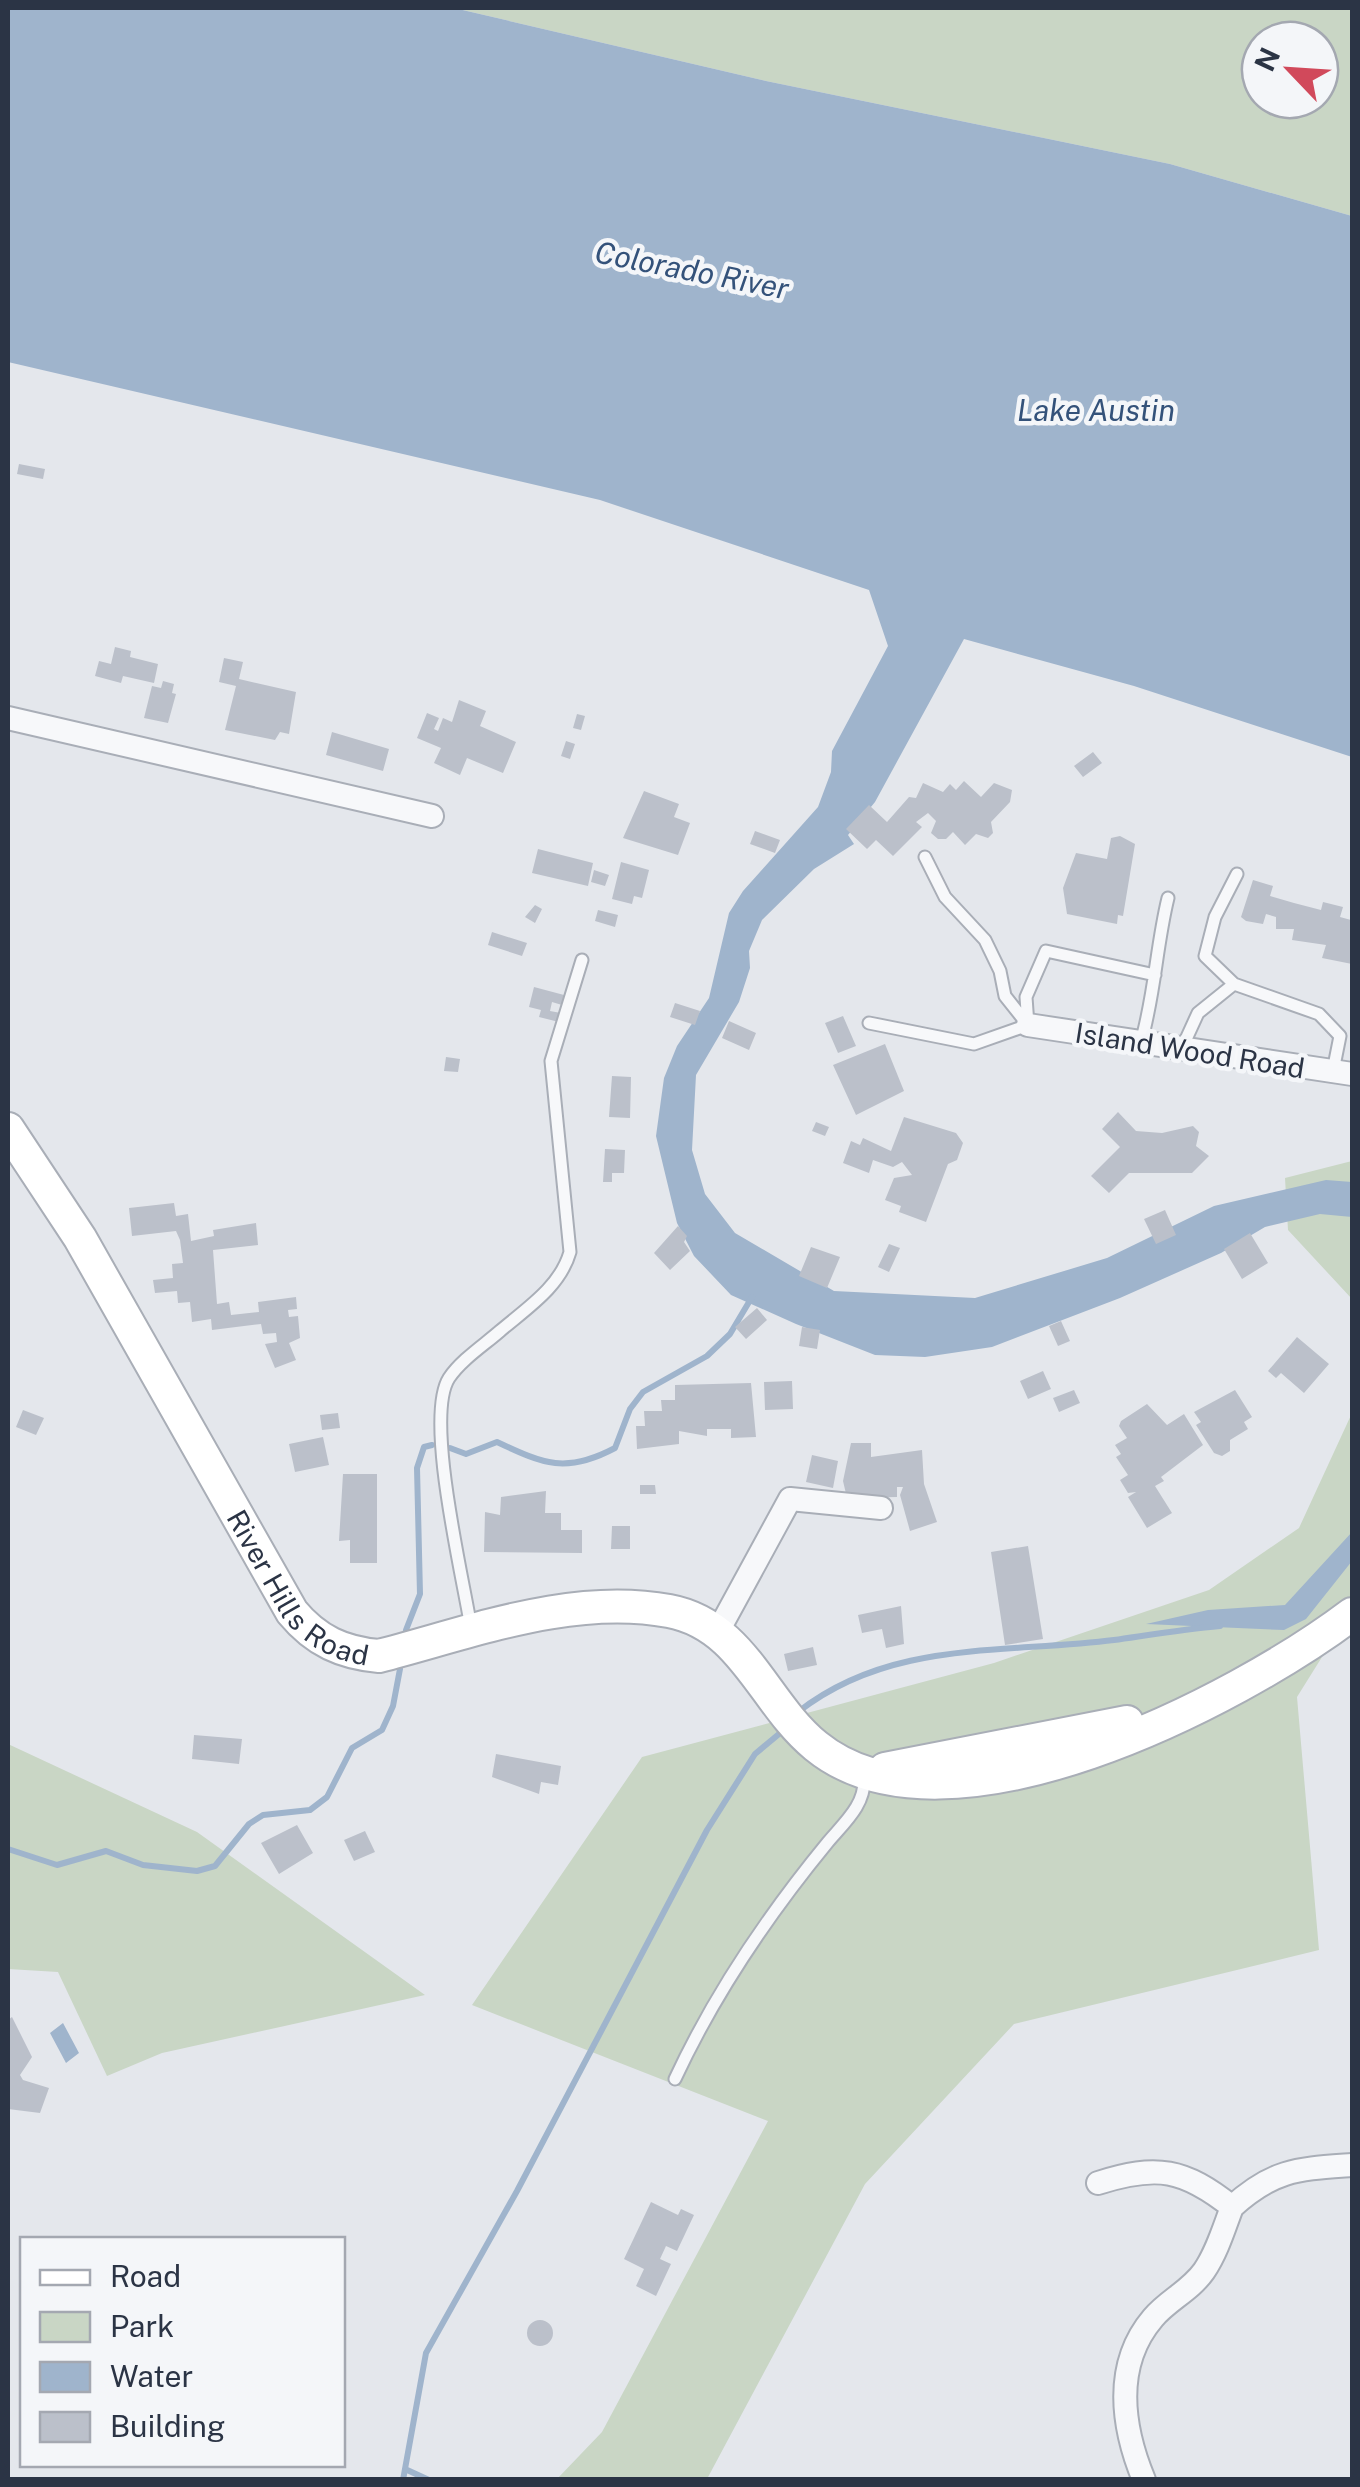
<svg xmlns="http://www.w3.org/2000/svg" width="1360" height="2487" font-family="'Public Sans',sans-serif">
<rect width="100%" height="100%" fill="#e4e7ec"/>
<path fill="#c9d6c5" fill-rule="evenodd" d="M454,8H1352V216L1170,164L766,81ZM1260,40H1320V100H1260Z
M1352,1161V1299L1288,1230L1285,1178Z
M1352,1413V1609L1297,1697L1319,1950L1014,2024L865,2184L707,2479H557L602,2432L768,2121L472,2005L642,1757L994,1663L1209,1590L1299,1528Z
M8,1744L197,1832L425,1995L162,2053L107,2076L58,1972L8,1969Z"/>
<path fill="#9fb4cc" d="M8,8H454L766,81L1170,164L1352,216V757L1134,686L964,639L875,802L848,835L854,844L814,869L762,920L749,951L750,968L739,1002L696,1075L692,1150L705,1194L735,1233L834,1291L975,1298L1107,1258L1214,1206L1326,1180L1352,1182V1217L1320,1214L1265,1227L1221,1253L1120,1298L992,1347L925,1357L875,1355L796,1324L731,1295L694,1256L677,1223L656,1136L664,1078L677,1046L709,998L729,913L743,891L818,807L831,772L832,751L888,646L869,590L600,500L8,362Z
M1352,1532V1561L1306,1619L1284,1630L1146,1624L1208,1610L1285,1605Z
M63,2023L79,2053L66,2063L50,2033Z"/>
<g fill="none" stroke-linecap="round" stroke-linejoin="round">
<path stroke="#9fb4cc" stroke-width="6" d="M450,1448L466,1454L497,1442C544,1464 566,1474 615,1448L630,1409L643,1392L707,1356L730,1334L752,1297
M406,1630L420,1594L417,1468L424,1447L432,1445
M798,1712C891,1639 1005,1654 1114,1640C1149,1635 1185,1629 1220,1626
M8,1849L57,1865L106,1851L143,1865L197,1871L215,1866L249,1824L263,1815L310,1810L327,1797L352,1748L382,1730L393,1706L400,1669
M405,2469L429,2480
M403,2480L426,2353L517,2191L707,1830L755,1754L779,1734"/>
</g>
<path fill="#bbc0ca" d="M19,464L45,469L43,479L17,474Z
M115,647L131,651L130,657L158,664L154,683L123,676L121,683L95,676L99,661L111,664Z
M224,658L243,662L239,679L296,692L289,734L280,732L275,740L225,730L236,686L219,682Z
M163,681L174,684L172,693L176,694L168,723L144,718L152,686L161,688Z
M459,700L486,711L480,726L516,742L503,773L467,758L460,775L434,763L441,748L417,738L427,713L439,718L434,729L438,731L443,718L452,722Z
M577,714L585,716L581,730L573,728Z
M332,732L389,749L383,771L326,755Z
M566,741L575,744L570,759L561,756Z
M1093,752L1102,763L1083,777L1074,766Z
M964,781L981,797L994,783L1012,790L1010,802L991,822L993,833L988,838L976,834L965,845L953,832L946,839H938L931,833L936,821L928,813L916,822L922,827L893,856L876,840L867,849L846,829L869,805L887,822L909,797L916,798L923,783L943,792L950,784L956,790Z
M644,791L679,804L674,817L690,823L678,855L623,838Z
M755,831L780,840L775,853L750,844Z
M1120,836L1135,844L1123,916L1118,915L1117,924L1067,914L1063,888L1076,853L1107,859L1111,838Z
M538,849L593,863L588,886L532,873Z
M621,862L649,870L642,898L634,896L632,904L612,899Z
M594,870L609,875L605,886L591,882Z
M1253,880L1273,886L1270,896L1294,903L1321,910L1323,902L1343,907L1340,917L1351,920L1352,964L1322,958L1326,945L1292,940L1294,929H1276V917L1266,914L1263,924L1246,921L1241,917Z
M535,905L542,909L535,923L525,917Z
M598,910L618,915L615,927L595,921Z
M492,932L527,943L522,956L488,945Z
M534,987L564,995L562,1005L552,1002L550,1011L561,1013L559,1022L539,1017L541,1010L529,1007Z
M675,1003L700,1011L695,1025L670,1017Z
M843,1016L856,1046L838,1053L825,1023Z
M729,1021L756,1033L749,1050L722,1038Z
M885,1044L904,1091L856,1115L833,1065Z
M446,1057L460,1059L458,1072L444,1071Z
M612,1076L631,1077L630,1118L609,1117Z
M1118,1112L1136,1131L1162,1133L1193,1126L1199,1132L1196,1146L1209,1156L1192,1173H1129L1109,1193L1091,1176L1120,1147L1102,1129Z
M904,1117L956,1133L963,1143L957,1160L948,1164L926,1222L899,1212L901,1206L885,1200L894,1178L912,1175L902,1162L893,1167L873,1160L869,1173L843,1163L851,1141L860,1145L863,1138L891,1151Z
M816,1122L829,1127L825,1136L812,1131Z
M605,1149L625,1150L624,1173H612V1182H603Z
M174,1203L176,1216L188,1214L191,1241L214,1236L213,1230L256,1223L258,1245L213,1250L217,1304L229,1302L231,1315L259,1312L258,1302L296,1297L297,1309L288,1310L289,1317L298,1316L300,1338L289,1343L296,1360L275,1368L265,1344L277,1342L276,1333L263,1334L261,1324L212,1330L211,1319L192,1322L190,1302L178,1303L177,1291L155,1293L153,1280L173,1278L172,1264L183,1263L180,1240L176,1231L132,1236L129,1208Z
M1165,1210L1176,1235L1156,1244L1144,1219Z
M678,1226L687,1236L684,1242L690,1251L670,1270L654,1253Z
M1250,1233L1268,1263L1242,1279L1224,1249Z
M889,1244L900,1248L889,1272L878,1267Z
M811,1247L840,1257L827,1288L799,1276Z
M757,1308L767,1320L746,1339L735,1327Z
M1061,1321L1070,1341L1058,1346L1049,1326Z
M802,1327L820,1330L817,1349L799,1346Z
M1297,1337L1329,1364L1304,1393L1281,1373L1276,1378L1268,1371Z
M1043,1371L1051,1389L1028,1399L1020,1381Z
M792,1381L793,1409L765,1410L764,1382Z
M751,1383L756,1437L731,1438V1429H707V1436L679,1431V1444L637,1449L636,1426H645L644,1411H662L661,1400H675V1385Z
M1074,1390L1080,1403L1059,1412L1053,1398Z
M1235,1390L1252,1417L1244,1422L1248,1429L1230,1440V1451L1222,1456L1214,1453L1196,1425L1201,1422L1194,1412Z
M1147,1404L1167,1425L1184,1414L1203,1445L1161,1477L1164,1481L1155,1486L1172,1513L1147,1528L1128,1497L1136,1492L1128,1493L1120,1480L1128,1475L1116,1457L1121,1454L1115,1445L1127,1438L1119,1426L1121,1421Z
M23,1410L44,1418L36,1435L16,1427Z
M338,1413L340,1428L322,1430L320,1415Z
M323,1437L329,1465L295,1472L289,1444Z
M851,1443H871V1457L922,1450L924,1484L937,1522L910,1531L900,1495L903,1487H897V1497L847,1498L843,1481Z
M812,1455L838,1461L833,1488L806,1482Z
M343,1474H377V1563H350V1540L339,1541Z
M640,1485H655L656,1494H640Z
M546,1491L545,1513H561V1530H582V1553L484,1552L485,1512L500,1515L501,1497Z
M612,1526H630V1549H611Z
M1028,1546L1043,1639L1005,1645L991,1552Z
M901,1606L904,1644L886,1648L882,1629L862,1633L858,1615Z
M813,1647L817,1665L788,1671L784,1654Z
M194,1735L242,1739L239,1764L192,1759Z
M496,1754L561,1766L558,1785L541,1782L539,1794L492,1777Z
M297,1825L313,1853L279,1874L261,1843Z
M365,1831L375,1852L354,1861L344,1840Z
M12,2017L32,2057L20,2075L23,2080L49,2088L40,2113L8,2109V2020Z
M651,2202L678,2215L681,2209L694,2215L677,2251L666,2246L660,2259L671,2264L656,2296L636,2286L644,2269L624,2259Z
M527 2333a13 13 0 1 1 26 0a13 13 0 1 1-26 0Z"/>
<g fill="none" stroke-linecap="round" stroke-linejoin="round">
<defs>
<path id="lane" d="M925,857L945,897L985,940L1000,971L1005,996L1028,1025
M1234,984L1205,956L1215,917L1237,874
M869,1023L974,1044L1028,1025
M1028,1025L1026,997L1046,951L1155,975
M1141,1042C1155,994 1156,947 1168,898
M1182,1048L1198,1013L1234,984L1319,1014L1340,1036L1333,1071
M471,1628C463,1577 424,1417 449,1378C461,1360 484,1345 500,1331C527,1308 560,1287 570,1252L551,1061L582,960
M675,2079C715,1993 768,1915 828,1842C845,1822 866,1804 864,1777"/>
<path id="street" d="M8,718L432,816
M1028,1025L1352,1074
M717,1633L790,1499L881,1508
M1098,2183C1157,2164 1184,2169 1232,2207C1274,2169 1298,2169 1352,2165
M1144,2480C1122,2427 1113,2365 1153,2318C1168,2300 1190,2291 1204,2271C1217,2252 1224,2228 1232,2207"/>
<g id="secondary">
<path id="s1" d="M8,1129L80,1238L292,1612C316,1641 343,1653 379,1656C472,1632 572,1593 669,1611C744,1625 763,1703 816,1746C947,1853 1238,1700 1352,1614"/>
<path d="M885,1769L1127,1722"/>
</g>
</defs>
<use href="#lane" stroke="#a9aeb7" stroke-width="15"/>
<use href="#street" stroke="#a9aeb7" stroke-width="26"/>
<use href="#secondary" stroke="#a9aeb7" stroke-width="36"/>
<use href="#lane" stroke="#f7f8fa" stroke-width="11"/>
<use href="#street" stroke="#f7f8fa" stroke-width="22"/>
<use href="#secondary" stroke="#fff" stroke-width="32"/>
</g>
<g text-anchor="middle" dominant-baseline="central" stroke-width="9" stroke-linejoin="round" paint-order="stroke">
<g font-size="28" fill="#2b3445" stroke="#f4f6f9">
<text transform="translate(1190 1050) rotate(9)">Island Wood Road</text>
<text stroke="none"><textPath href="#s1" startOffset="548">River Hills Road</textPath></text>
</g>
<g font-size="30" font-style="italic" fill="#34527a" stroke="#f4f6f9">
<text transform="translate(692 270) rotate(11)">Colorado River</text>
<text x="1096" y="410">Lake Austin</text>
</g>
</g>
<rect width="1360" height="2487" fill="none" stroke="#2b3445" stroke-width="20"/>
<rect x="20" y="2237" width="325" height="230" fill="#f4f6f9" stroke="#a4a8b1" stroke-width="2.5"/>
<rect x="40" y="2270" width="50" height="15" fill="#ffffff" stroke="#a4a8b1" stroke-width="2.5"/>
<text x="110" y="2287" font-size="30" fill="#2b3445">Road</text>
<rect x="40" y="2312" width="50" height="30" fill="#c9d6c5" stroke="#a4a8b1" stroke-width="2.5"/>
<text x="110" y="2337" font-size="30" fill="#2b3445">Park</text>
<rect x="40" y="2362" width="50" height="30" fill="#9fb4cc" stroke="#a4a8b1" stroke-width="2.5"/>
<text x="110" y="2387" font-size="30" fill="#2b3445">Water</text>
<rect x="40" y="2412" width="50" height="30" fill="#bbc0ca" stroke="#a4a8b1" stroke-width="2.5"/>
<text x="110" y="2437" font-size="30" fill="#2b3445">Building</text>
<g transform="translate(1290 70) rotate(295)"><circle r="48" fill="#f4f6f9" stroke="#a4a8b1" stroke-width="2.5"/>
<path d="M0-8L18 38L0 25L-18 38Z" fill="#d1495b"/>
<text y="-15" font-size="28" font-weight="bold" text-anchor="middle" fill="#2b3445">N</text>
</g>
</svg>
